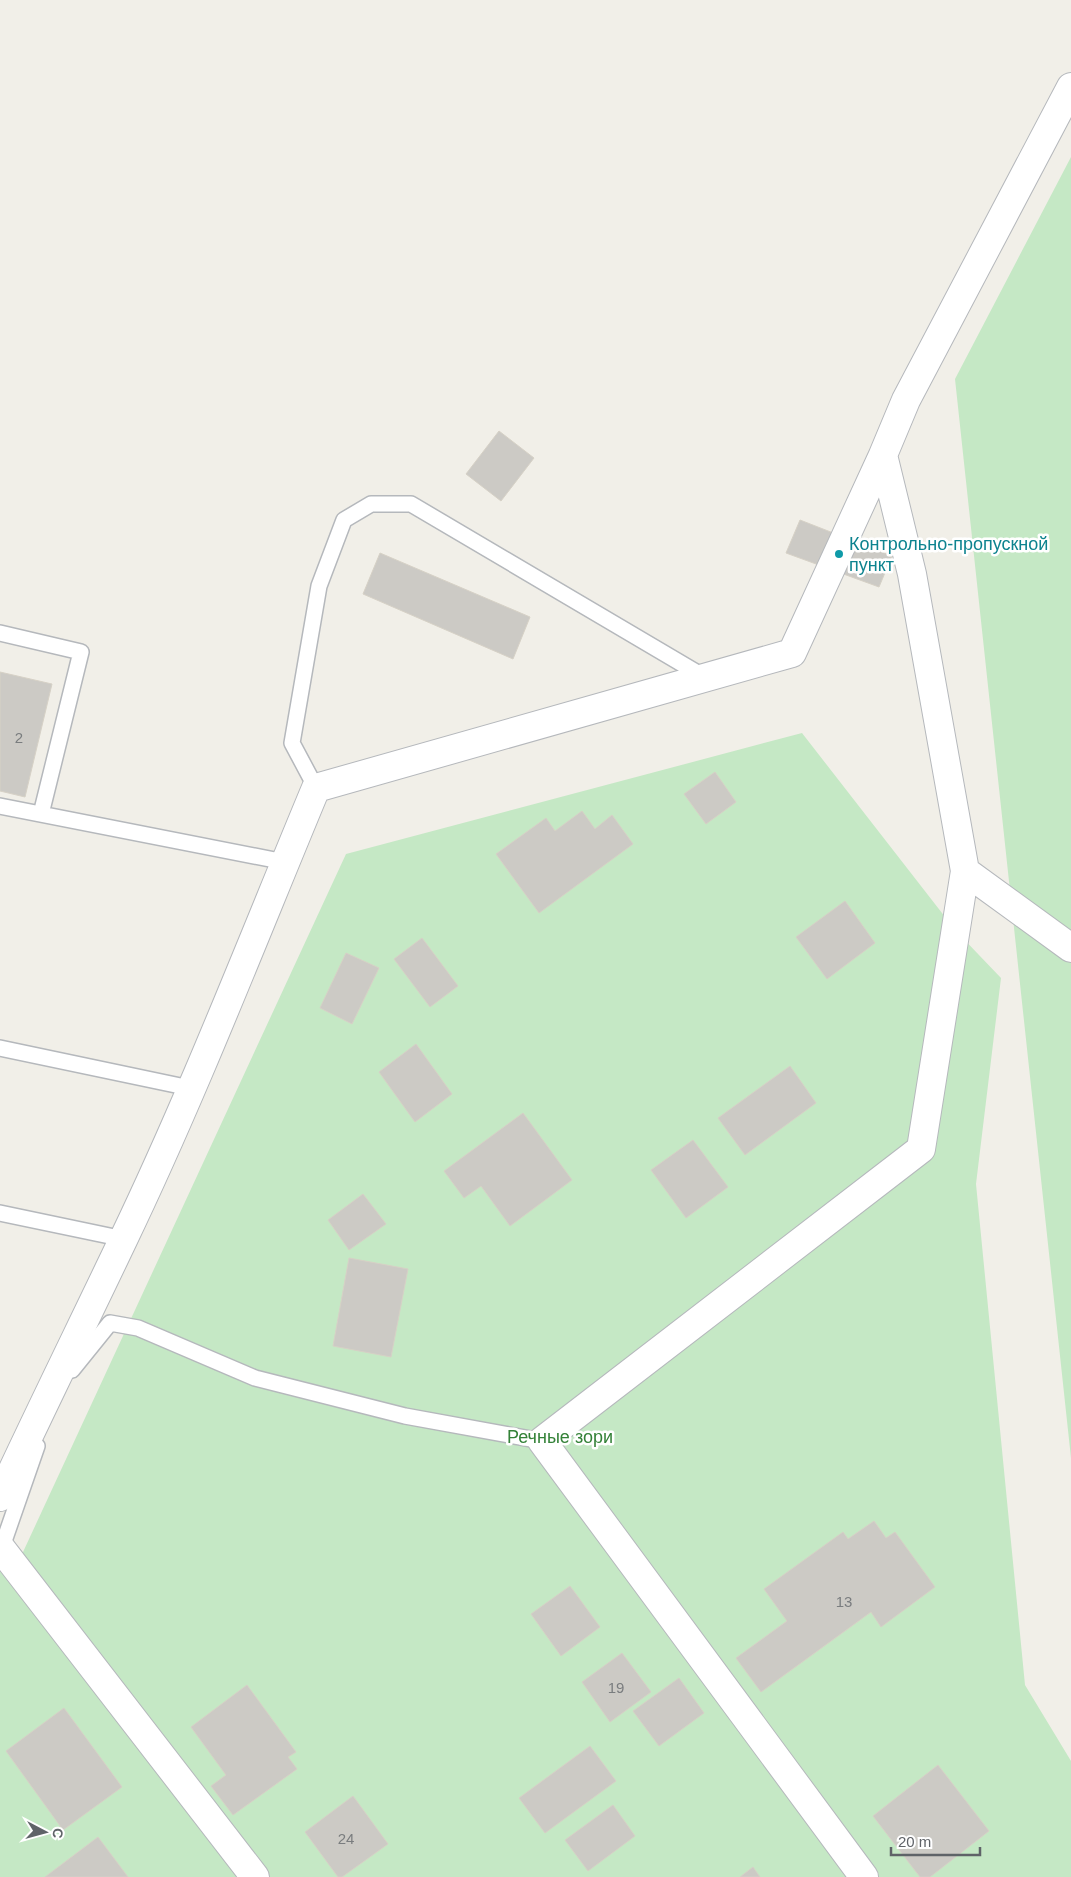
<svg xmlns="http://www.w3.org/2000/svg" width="1071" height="1877" font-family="Arial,sans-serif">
<rect width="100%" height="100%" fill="#f1efe8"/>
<path fill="#c5e8c5" d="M1071,157V1458L955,379Z
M802,733L956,931L1001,978L976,1184L1025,1685L1071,1761V1877H0V1568L11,1578L346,854Z"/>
<path fill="#cccac5" stroke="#d6d1c6" d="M499,431L534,458L501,501L466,474Z
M800,520L892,556L879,587L786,553Z
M380,553L530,617L513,659L363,594Z
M0,672L52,684L25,797L0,791Z
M715,772L736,802L706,824L684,794Z
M582,811L595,829L612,815L633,844L539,913L496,854L546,818L555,831Z
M845,901L875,943L827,979L796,937Z
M422,938L458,986L430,1007L394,959Z
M346,953L379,968L352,1024L320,1008Z
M416,1044L452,1094L415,1122L379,1072Z
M790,1066L816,1103L745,1155L718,1118Z
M523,1113L572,1180L510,1226L481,1186L464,1198L444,1171Z
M693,1140L728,1187L686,1218L651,1170Z
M363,1194L386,1224L349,1250L328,1220Z
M349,1258L408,1269L391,1357L333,1346Z
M874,1521L886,1538L895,1532L935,1587L881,1627L871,1612L761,1692L736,1658L787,1621L764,1589L843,1532L848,1539Z
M570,1586L600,1627L561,1656L531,1614Z
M622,1653L651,1692L610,1722L582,1682Z
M679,1678L704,1713L659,1746L633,1711Z
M247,1685L296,1752L288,1757L297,1769L233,1815L211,1786L226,1775L191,1727Z
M64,1708L122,1787L63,1830L6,1751Z
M590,1746L616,1781L545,1833L519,1798Z
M938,1765L989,1831L930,1877H920L873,1816Z
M353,1796L388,1844L342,1877H338L305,1832Z
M613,1805L635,1836L588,1871L565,1840Z
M98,1837L128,1877H45Z
M753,1867L760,1877H740Z"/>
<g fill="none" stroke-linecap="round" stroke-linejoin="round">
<defs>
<path id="service" d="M0,633L81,652L41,814
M316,788L292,743L319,586L344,520L371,504H411L706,678
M0,806L285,862
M0,1048L190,1088
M0,1213L124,1239
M72,1370L110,1323L138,1328L255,1378L405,1416L542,1441
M0,1541L3,1544L37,1446"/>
<path id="minor" d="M965,871L1071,948
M0,1497C40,1411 82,1326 123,1240C194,1092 253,939 316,788L792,653L883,455
M0,1547L255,1877
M864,1877L542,1441L921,1149L965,871L912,574L883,455L906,400L1071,87"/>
</defs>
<use href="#service" stroke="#b5b8bc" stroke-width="18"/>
<use href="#minor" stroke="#b5b8bc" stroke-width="30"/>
<use href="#service" stroke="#fff" stroke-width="15"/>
<use href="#minor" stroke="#fff" stroke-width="28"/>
</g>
<circle fill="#0f9aa8" stroke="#fff" stroke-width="2" cx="839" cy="554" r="5"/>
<g text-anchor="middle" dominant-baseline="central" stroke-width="5" stroke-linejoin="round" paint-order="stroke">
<g font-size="15" fill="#7a7d7f">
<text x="19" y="737">2</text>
<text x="844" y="1601">13</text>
<text x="616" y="1687">19</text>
<text x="346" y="1838">24</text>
</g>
<g font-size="18" fill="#0d838f" stroke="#fff" text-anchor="start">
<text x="849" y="544">Контрольно-пропускной<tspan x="849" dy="21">пункт</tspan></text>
</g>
<g font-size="18" fill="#348238" stroke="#fff">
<text x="560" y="1437">Речные зори</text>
</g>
</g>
<g transform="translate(45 1832) rotate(96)" stroke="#ffffff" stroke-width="4" paint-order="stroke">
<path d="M0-4L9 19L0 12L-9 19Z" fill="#5f6368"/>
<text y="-8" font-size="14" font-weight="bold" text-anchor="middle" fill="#5f6368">С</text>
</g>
<path d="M891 1847v8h89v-8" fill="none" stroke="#5f6368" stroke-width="2.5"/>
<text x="898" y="1847" font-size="15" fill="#5f6368" stroke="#ffffff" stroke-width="4" paint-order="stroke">20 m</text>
</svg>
